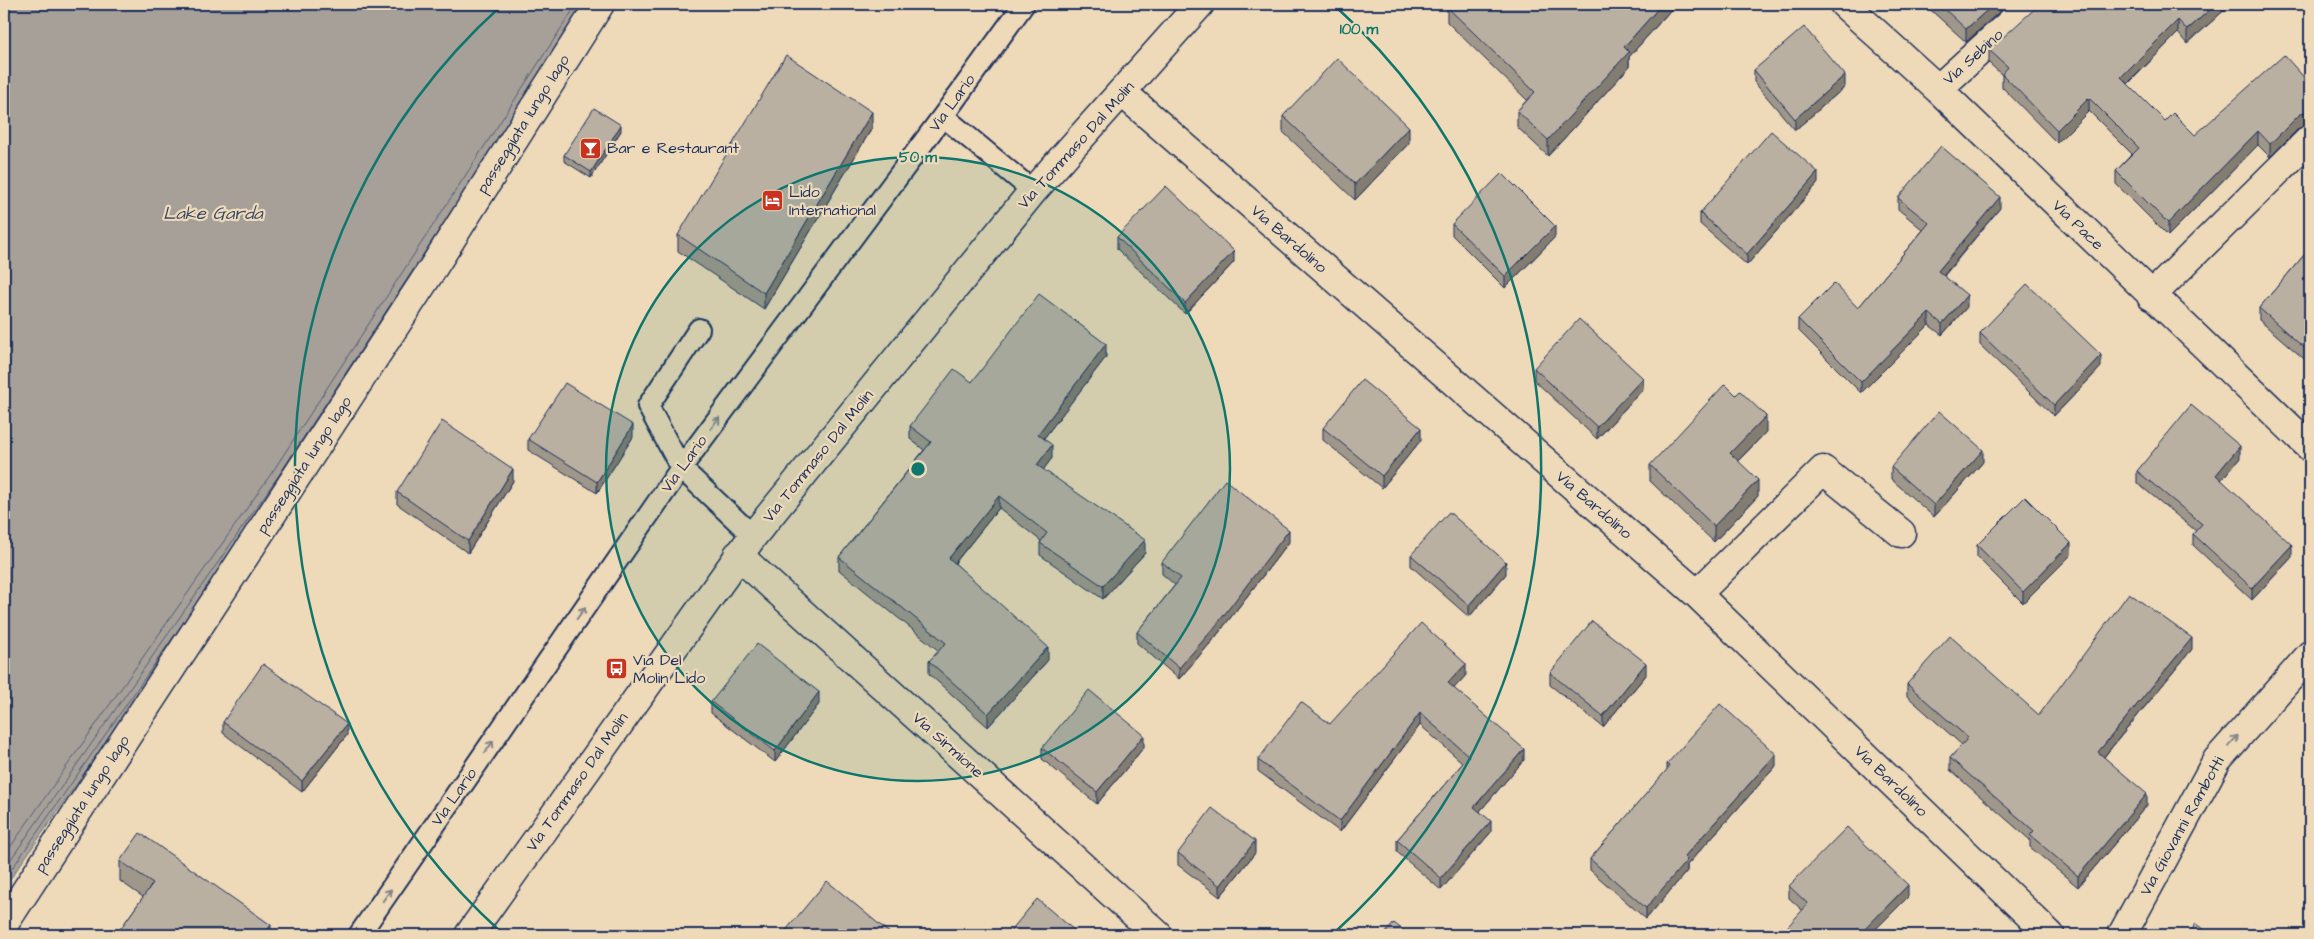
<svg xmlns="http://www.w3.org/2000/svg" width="2314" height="939" font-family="'Architects Daughter',sans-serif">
<rect width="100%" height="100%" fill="#eedab8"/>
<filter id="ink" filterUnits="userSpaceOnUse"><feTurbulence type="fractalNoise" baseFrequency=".02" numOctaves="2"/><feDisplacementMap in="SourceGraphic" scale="10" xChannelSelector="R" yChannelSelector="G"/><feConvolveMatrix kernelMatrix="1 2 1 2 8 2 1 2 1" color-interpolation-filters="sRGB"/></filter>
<g filter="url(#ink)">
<path fill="#a6a099" stroke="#6e7381" d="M4,4H599L288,481L4,888Z"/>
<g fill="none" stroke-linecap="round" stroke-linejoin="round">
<path stroke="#535c76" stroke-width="1" d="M4,856L273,471L577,4
M4,869L279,475L451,212
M4,880L181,626"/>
<defs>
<path id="lane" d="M943,116L1033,191
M699,329L648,406L681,468L753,536
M359,935L681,468L943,116L1024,4"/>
<path id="street" d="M1844,4L1938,89L2310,447
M1938,89L2031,4
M1123,93L1697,594L2050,935
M2151,296L2310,139
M738,555L1158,935
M1697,594L1823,470L1901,533
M4,924L429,274L600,4
M2122,935L2217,760L2310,655"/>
<path id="secondary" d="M469,935L753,536L1033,191L1200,4"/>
</defs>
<use href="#lane" stroke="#1b2f5e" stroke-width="24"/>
<use href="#street" stroke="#1b2f5e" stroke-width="31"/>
<use href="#secondary" stroke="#1b2f5e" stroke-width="31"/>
<use href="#lane" stroke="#eedab8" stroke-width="20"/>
<use href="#street" stroke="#eedab8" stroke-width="28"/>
<use href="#secondary" stroke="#eedab8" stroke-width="28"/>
</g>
<path fill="#a0978b" stroke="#1b2f5e" d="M1450,4H1676L1629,57V67L1548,156L1517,127V111L1527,100L1447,22V7Z
M1924,4H2008L1966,42Z
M2231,4L2187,44L2178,33L2128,84L2165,121L2195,135L2308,124L2299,128L2270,157L2258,145L2168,236L2116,184V171L2132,154L2089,111L2057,143L2002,87V75L1989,63V50L2093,10Z
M1754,70L1845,87L1795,130L1754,82Z
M1283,116L1409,143L1355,200L1283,132Z
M872,128L764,309L678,251V235Z
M621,131L591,178L564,161V155Z
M1818,183L1747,265L1700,224V213Z
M1898,198L2000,208L1944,276L1967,307L1942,335L1929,325L1861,393L1798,330V319L1858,308L1923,230L1898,209Z
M1452,224L1555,237L1505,288L1452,235Z
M1117,237L1234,262L1185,314L1117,249Z
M2310,248V364L2259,320V308Z
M1980,333L2101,367L2054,416L1980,345Z
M1106,357L1044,438L1052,458L1043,470L1145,553L1103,599L1040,555V543L1041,541L999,508L955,563L1048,660L988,727L929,674V661L939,651L839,570V557L924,450L910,439V426L972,382Z
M1534,368L1643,389L1597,439L1534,380Z
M1323,428L1421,440L1382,488L1323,440Z
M1766,432L1738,461L1758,496L1714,542L1650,481V465Z
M633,437L597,493L528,450V439Z
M2240,458L2221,480L2292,557L2252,600L2193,545V534L2196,531L2137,483V471Z
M1983,462L1934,517L1891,479V467Z
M513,481L468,553L397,504V492Z
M1289,542L1214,639L1179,679L1137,643V632L1175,585L1162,574V562Z
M1977,545L2071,555L2023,603L1977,557Z
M1411,555L1506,574L1469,617L1411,566Z
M2192,649L2104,757L2147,805L2078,887L2030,847V840L1950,770V758L1962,745L1907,696V684L2039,715Z
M1550,673L1646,675L1603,727L1550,685Z
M1466,675L1454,688L1524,760L1480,811L1491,832L1441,890L1397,852V840L1463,763L1420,725L1340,832L1258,771V760L1330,724Z
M711,702L819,704L775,762L711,713Z
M223,722L347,735L302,792L223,733Z
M1144,747L1097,804L1042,759V748Z
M1667,764L1776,766L1687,865V871L1646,919L1590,870V859L1667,770Z
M1178,853H1255L1220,897L1178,865Z
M120,861L271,935H116L143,897L120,881Z
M1789,886L1908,897L1802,910L1789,898Z"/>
<path fill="#827b71" stroke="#1b2f5e" d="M1662,4H1676L1629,57V67L1548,156V140L1624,47Z
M1994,4H2008L1966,42V29Z
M2216,4H2231L2187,44V30Z
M2178,20V33L2121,90V77Z
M1845,75V87L1795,130V119Z
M2089,98V111L2057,143V130Z
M2310,109V122L2308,124L2299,128L2270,157V144L2299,115Z
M872,112V128L764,309V293Z
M621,125V131L591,178V172Z
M1409,127V143L1355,200V184Z
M2258,131V145L2168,236V223Z
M1818,172V183L1747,265V254Z
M2000,197V208L1938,282V271Z
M1555,226V237L1505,288V276Z
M1234,251V262L1185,314V303Z
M1967,295V307L1942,335V324Z
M1929,313V325L1861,393V382Z
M1106,344V357L1038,446V434Z
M2101,355V367L2054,416V405Z
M1643,378V389L1597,439V427Z
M1766,416V432L1730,469V453Z
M633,425V437L597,493V482Z
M1421,428V440L1382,488V476Z
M1052,445V458L1037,478V465Z
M2240,446V458L2216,486V475Z
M1983,450V462L1934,517V505Z
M513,469V481L468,553V541Z
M1758,480V496L1714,542V526Z
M999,496V508L949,570V558Z
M1289,530V542L1214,639L1179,679V668Z
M1145,540V553L1103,599V586Z
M2071,543V555L2023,603V592Z
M2292,545V557L2252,600V588Z
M1506,562V574L1469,617V605Z
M2192,638V649L2098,764V752Z
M1048,647V660L988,727V714Z
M1646,663V675L1603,727V716Z
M1466,664V675L1448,695V683Z
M819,692V704L775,762V751Z
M1420,713V725L1340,832V821Z
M347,724V735L302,792V781Z
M1144,735V747L1097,804V792Z
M1524,749V760L1474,818V807Z
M1776,754V766L1687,865V871L1646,919V908L1684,857Z
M2147,794V805L2078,887V876Z
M1491,821V832L1441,890V878Z
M1255,841V853L1220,897V886Z
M1908,885V897L1870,935H1859Z
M271,925V935H263Z"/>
<path fill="#bab0a2" stroke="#1b2f5e" d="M1450,4H1662L1624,47L1629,52L1548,140L1517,111L1535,92L1447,7Z
M1939,4H1994L1966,29Z
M2040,4H2087L2093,10L2100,4H2216L2187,30L2178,20L2121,77L2165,121L2173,113L2195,135L2284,55L2310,84V109L2308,110L2299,115L2270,144L2258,131L2168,223L2116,171L2139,148L2089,98L2057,130L2002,74L2008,67L1989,50Z
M1804,27L1845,75L1795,119L1754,70Z
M786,55L872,112L764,293L678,235Z
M1337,58L1409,127L1355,184L1283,116Z
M594,108L621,125L591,172L564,155Z
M1771,131L1818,172L1747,254L1700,213Z
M1941,146L2000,197L1938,271L1967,295L1942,324L1929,313L1861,382L1798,319L1834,283L1858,308L1929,223L1898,198Z
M1502,173L1555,226L1505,276L1452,224Z
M1166,186L1234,251L1185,303L1117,237Z
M2310,248V353L2259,308Z
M2027,284L2101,355L2054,405L1980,333Z
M1039,294L1106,344L1038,434L1052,445L1037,465L1145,540L1103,586L1040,543L1047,533L999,496L949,558L1048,647L988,714L929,661L946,643L839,557L931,442L910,426L954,369L972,382Z
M1579,319L1643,378L1597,427L1534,368Z
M1362,380L1421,428L1382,476L1323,428Z
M565,383L633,425L597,482L528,439Z
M1725,384L1736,395L1740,391L1766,416L1730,453L1758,480L1714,526L1650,465Z
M2191,405L2240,446L2216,475L2292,545L2252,588L2193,534L2202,524L2137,471Z
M1939,411L1983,450L1934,505L1891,467Z
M442,421L513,469L468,541L397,492Z
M1225,480L1289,530L1214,628L1179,668L1137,632L1181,578L1162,562Z
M2025,497L2071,543L2023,592L1977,545Z
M1449,512L1506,562L1469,605L1411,555Z
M2129,593L2192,638L2098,752L2147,794L2078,876L2030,835L2034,831L1950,758L1968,738L1907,684L1950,636L2039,715Z
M1592,621L1646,663L1603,716L1550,673Z
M1421,623L1466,664L1448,683L1524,749L1474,807L1491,821L1441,878L1397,840L1469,756L1420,713L1340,821L1258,760L1301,702L1330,724Z
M757,644L819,692L775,751L711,702Z
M263,664L347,724L302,781L223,722Z
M1089,690L1144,735L1097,792L1042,748Z
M1720,704L1776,754L1684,857L1687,860L1646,908L1590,859L1670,766L1667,764Z
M1212,808L1255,841L1220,886L1178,853Z
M1847,827L1908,885L1859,935H1780L1808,904L1789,886Z
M140,833L271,925L263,935H208L207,934L206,935H116L153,883L120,861Z
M827,881L892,935H782Z
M1037,899L1080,935H1007Z
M1394,923L1409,935H1384Z
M2196,924L2211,935H2188Z"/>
<defs><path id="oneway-shaft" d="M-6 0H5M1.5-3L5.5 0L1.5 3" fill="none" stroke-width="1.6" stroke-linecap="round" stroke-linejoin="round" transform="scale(1.25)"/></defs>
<g stroke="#84848b">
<use href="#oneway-shaft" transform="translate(715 423) rotate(-53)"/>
<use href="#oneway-shaft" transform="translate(581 613) rotate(-55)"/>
<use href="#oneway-shaft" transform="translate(2233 741) rotate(-49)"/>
<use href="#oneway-shaft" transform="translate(489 747) rotate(-55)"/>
<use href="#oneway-shaft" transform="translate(387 895) rotate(-55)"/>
</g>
</g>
<circle cx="918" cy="469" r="312" fill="#0f766e" fill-opacity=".12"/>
<g fill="none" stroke="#0f766e" stroke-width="2.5">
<circle cx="918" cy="469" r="312"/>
<path d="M501 932A623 623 0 0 1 501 6M1335 6A623 623 0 0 1 1335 932"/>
</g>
<defs>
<symbol id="bar-square" viewBox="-11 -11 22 22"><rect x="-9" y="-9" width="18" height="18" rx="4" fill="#c8321e" stroke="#eedab8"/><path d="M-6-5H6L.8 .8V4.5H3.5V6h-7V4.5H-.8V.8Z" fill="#fff"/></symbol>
<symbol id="hotel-square" viewBox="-11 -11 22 22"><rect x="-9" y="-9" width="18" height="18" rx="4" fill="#c8321e" stroke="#eedab8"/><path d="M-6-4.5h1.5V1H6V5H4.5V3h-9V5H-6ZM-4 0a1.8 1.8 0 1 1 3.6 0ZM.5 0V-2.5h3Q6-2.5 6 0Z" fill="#fff"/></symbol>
<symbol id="bus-square" viewBox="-11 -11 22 22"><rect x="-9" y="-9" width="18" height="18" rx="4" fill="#c8321e" stroke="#eedab8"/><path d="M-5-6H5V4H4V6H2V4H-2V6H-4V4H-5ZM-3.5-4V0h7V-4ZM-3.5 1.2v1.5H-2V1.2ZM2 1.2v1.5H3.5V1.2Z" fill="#fff"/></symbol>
</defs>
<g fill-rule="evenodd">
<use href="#bar-square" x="578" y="136" width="25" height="25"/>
<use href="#hotel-square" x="760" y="188" width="25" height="25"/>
<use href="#bus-square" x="604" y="656" width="25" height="25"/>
</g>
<g text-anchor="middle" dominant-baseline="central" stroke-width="4.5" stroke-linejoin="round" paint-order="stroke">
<g font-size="16" fill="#1b2f5e" stroke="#eedab8">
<text transform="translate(1973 57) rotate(-42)">Via Sebino</text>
<text transform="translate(952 103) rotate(-54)">Via Lario</text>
<text transform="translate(523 124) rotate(-58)">passeggiata lungo lago</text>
<text transform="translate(1076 145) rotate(-48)">Via Tommaso Dal Molin</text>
<text transform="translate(2078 225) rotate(44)">Via Pace</text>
<text transform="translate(1289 239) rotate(41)">Via Bardolino</text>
<text transform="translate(818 456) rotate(-51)">Via Tommaso Dal Molin</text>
<text transform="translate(684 464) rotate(-54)">Via Lario</text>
<text transform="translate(304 465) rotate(-57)">passeggiata lungo lago</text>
<text transform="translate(1594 505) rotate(41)">Via Bardolino</text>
<text transform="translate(948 745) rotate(42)">Via Sirmione</text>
<text transform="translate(1891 781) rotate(44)">Via Bardolino</text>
<text transform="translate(577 782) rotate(-55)">Via Tommaso Dal Molin</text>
<text transform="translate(454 797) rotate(-55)">Via Lario</text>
<text transform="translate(82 804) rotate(-57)">passeggiata lungo lago</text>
<text transform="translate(2182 826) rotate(-61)">Via Giovanni Rambotti</text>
</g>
<g font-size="16" fill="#1b2f5e" stroke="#eedab8" text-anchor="start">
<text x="607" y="148">Bar e Restaurant</text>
<text x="789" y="192">Lido<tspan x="789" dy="18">International</tspan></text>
<text x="633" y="660">Via Del<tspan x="633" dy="18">Molin Lido</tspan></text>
</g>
<g font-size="18" font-style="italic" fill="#37466a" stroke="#eedab8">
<text x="213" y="213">Lake Garda</text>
</g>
</g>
<circle cx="918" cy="469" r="8" fill="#0f766e" stroke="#eedab8" stroke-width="2.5"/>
<g font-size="15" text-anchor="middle" font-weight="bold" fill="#0f766e" stroke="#eedab8" stroke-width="4.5" stroke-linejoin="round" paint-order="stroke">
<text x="1359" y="34">100 m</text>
<text x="918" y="162">50 m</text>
</g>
<rect width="2314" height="939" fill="none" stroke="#eedab8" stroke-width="20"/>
<rect x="10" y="10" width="2294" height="919" fill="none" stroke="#1b2f5e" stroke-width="2" filter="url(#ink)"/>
</svg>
